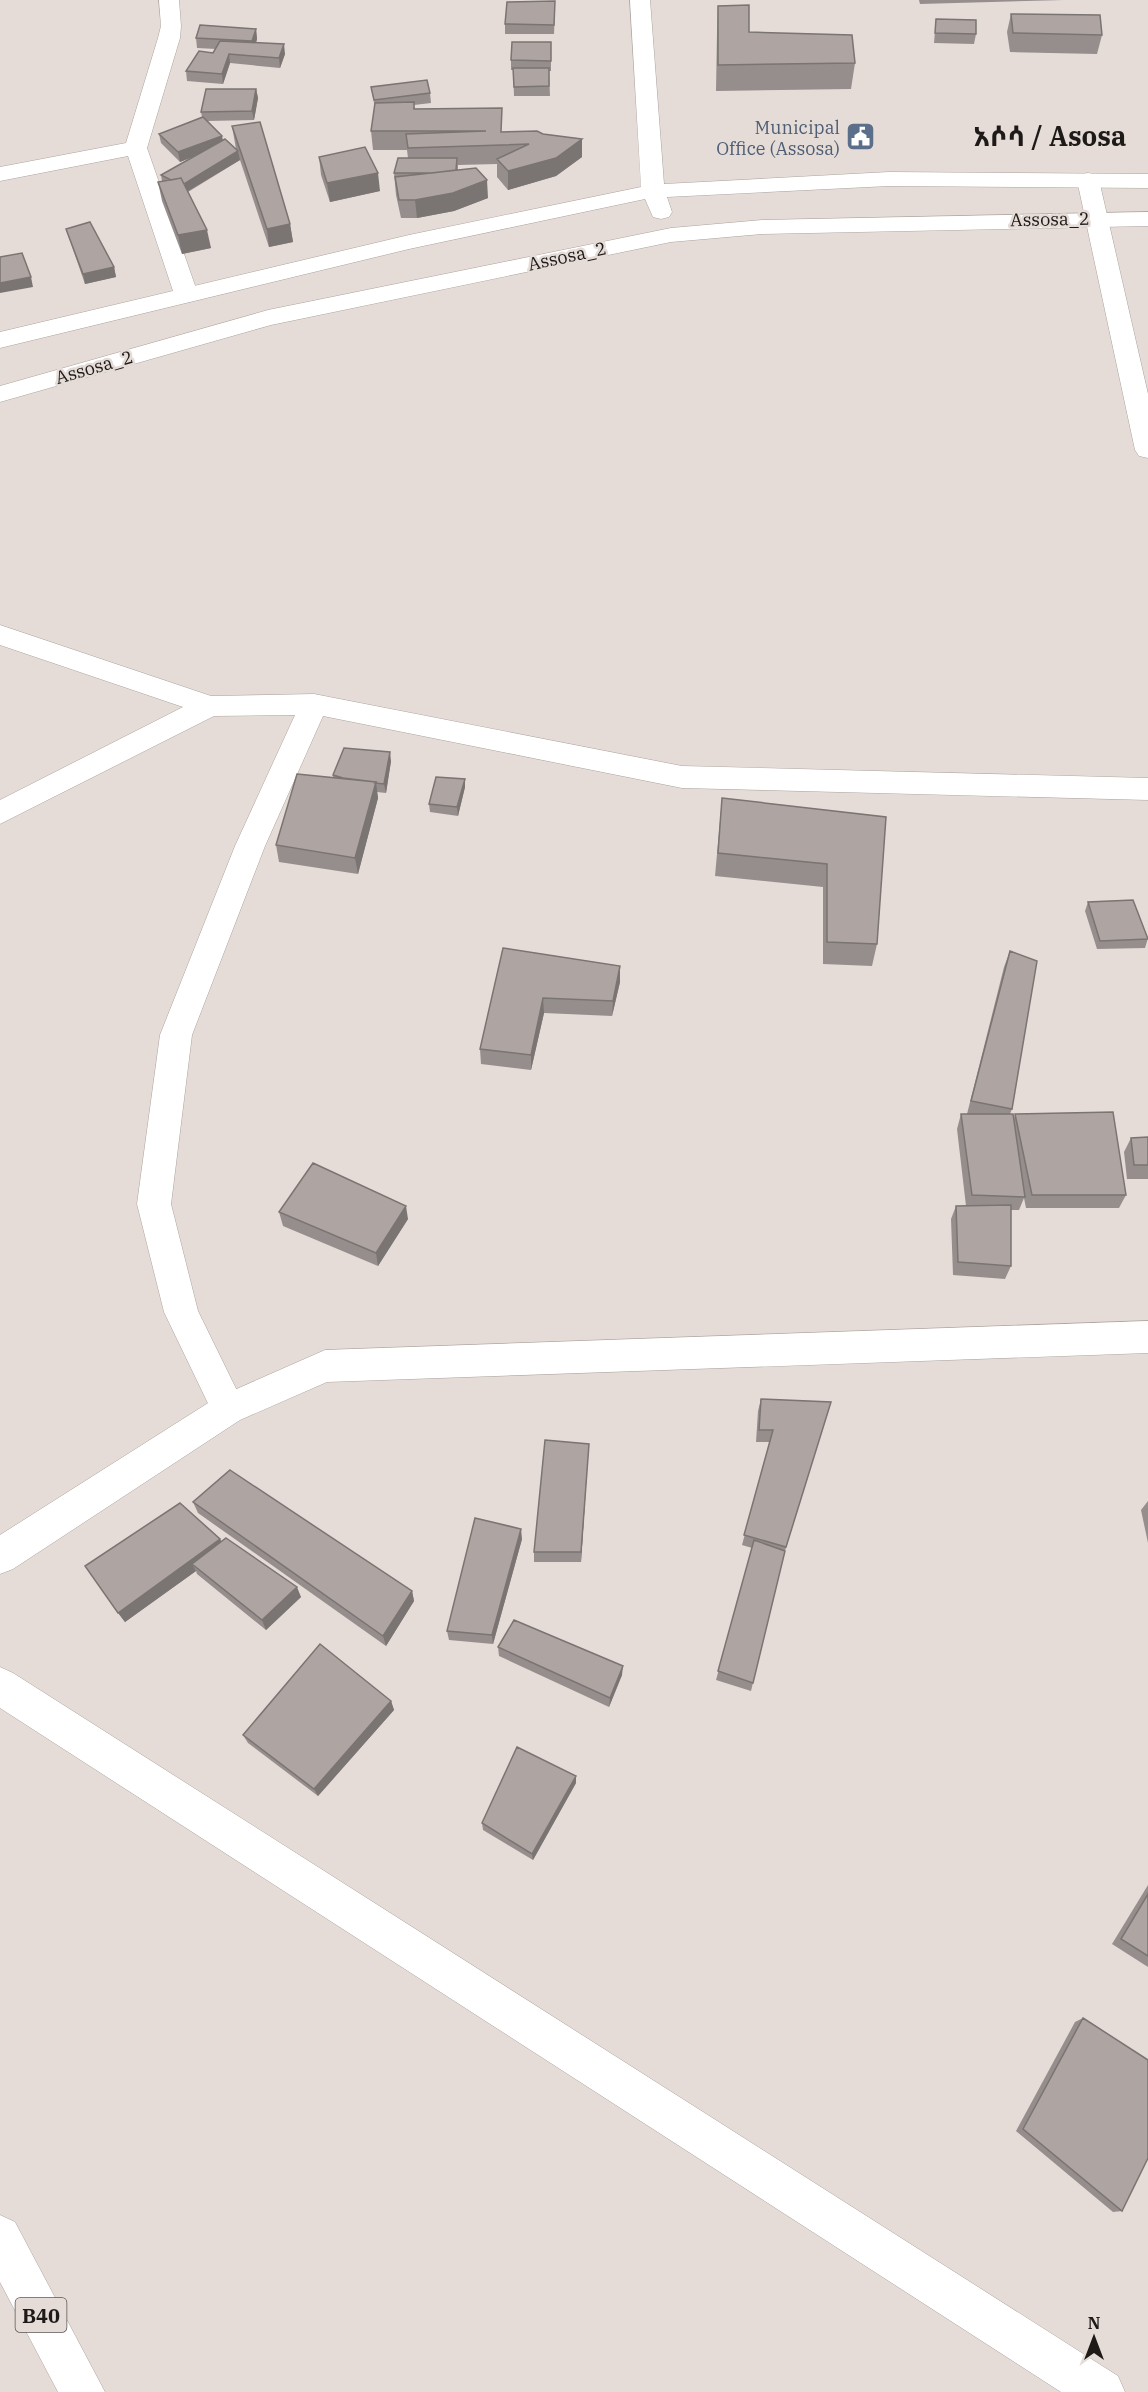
<svg xmlns="http://www.w3.org/2000/svg" width="1148" height="2392" font-family="'IBM Plex Serif','Noto Sans Ethiopic',serif">
<rect width="100%" height="100%" fill="#e5dcd7"/>
<g fill="none" stroke-linecap="round" stroke-linejoin="round">
<defs>
<path id="street" d="M159,0H179L181,26L180,38L147,148L198,294L194,299L186,301L178,299L174,294L128,156L0,181V167L126,143L158,38L161,26Z
M1088,173L1096,175L1099,180L1148,394V458L1139,456L1135,450L1077,180L1080,175Z
M0,625L211,696L314,694L682,766L1148,778V800L682,788L323,716L265,846L192,1035L171,1204L198,1311L246,1409L240,1420L228,1425L216,1420L164,1312L137,1204L160,1035L235,846L295,715L214,716L0,824V800L183,707L0,645Z
M0,1667L13,1673L1118,2376L1125,2392H1061L0,1708Z"/>
<path id="secondary" d="M630,0H650L664,184L889,172L1148,174V188L889,186L667,197L672,212L669,217L661,219L653,217L645,199L409,249L0,348V332L409,235L641,187Z
M1148,212V226L762,234L671,242L271,325L0,402V386L268,310L671,228L762,220Z
M1148,1321V1353L327,1382L240,1420L13,1569L0,1574V1535L216,1398L325,1350Z"/>
<path id="highway" d="M0,2215L15,2222L105,2392H58L0,2282Z"/>
</defs>
<use href="#street" stroke="#aca39f" stroke-width="1"/>
<use href="#secondary" stroke="#aca39f" stroke-width="1"/>
<use href="#highway" stroke="#aca39f" stroke-width="1"/>
<use href="#street" fill="#fff" fill-rule="evenodd"/>
<use href="#secondary" fill="#fff" fill-rule="evenodd"/>
<use href="#highway" fill="#fff" fill-rule="evenodd"/>
</g>
<path fill="#968e8c" d="M919,0H1064L920,4Z
M718,6L749,32L855,63L851,89L716,91L717,32Z
M555,10L554,34H505V24Z
M1011,14L1102,35L1097,54L1010,52L1007,32Z
M936,19L976,34L974,44L934,43Z
M256,29L257,39L256,43L285,54L280,68L230,63L223,84L187,81L186,71L213,53L216,49L197,48L196,38Z
M551,42V71H549L550,96H514L513,70H511V60Z
M371,87L430,93L431,103L414,105L415,109L502,132L543,134L582,139V157L556,176L508,190L497,177V164L458,165V170L488,198L454,211L417,218H401L396,195L394,173L408,158L407,150H373L371,131L375,108Z
M256,89L258,98L254,120L208,121L222,136L223,141L236,149L232,126L290,224L293,242L269,247L240,160L188,192L211,248L182,254L162,201L158,182L162,181L161,175L196,155L180,162L161,143L159,134L202,117L201,112Z
M319,157L380,191L330,202L321,175Z
M66,229L114,267L116,277L85,284L69,238Z
M391,761L386,793L377,792L378,798L358,874L279,862L276,845L333,777V775Z
M465,779V787L458,816L430,812L429,804Z
M722,798L886,817L877,944L872,966L823,964V887L715,876Z
M1088,902L1148,938L1145,948L1097,949L1085,911Z
M503,948L620,966V982L612,1016L544,1013L531,1070L481,1064L480,1049Z
M1010,951L1012,1109L1010,1114L1014,1118L1015,1114L1126,1195L1119,1208H1026L1024,1198L1019,1210H1011V1266L1005,1279L953,1275L951,1219L956,1206H966L957,1129L961,1114H967L1004,967Z
M1148,1137V1179H1127L1124,1152L1131,1138Z
M279,1212L408,1219L378,1266L283,1226Z
M761,1399L831,1402L785,1551L751,1691L716,1680L752,1548L742,1545L770,1442H756L758,1411Z
M588,1455L581,1562H534V1552Z
M1148,1501V1543L1141,1510Z
M193,1502L412,1591L414,1601L386,1646L198,1513Z
M220,1539L221,1541L301,1597L266,1630L197,1574L196,1571L125,1622L85,1566Z
M522,1539L493,1644L449,1640L447,1631Z
M498,1647L622,1675L609,1707L499,1656Z
M391,1701L394,1710L318,1796L248,1743L243,1735Z
M576,1783L533,1860L483,1830L482,1823Z
M1148,1885V1967L1112,1944Z
M1083,2018L1122,2211L1113,2212L1016,2131L1075,2022Z"/>
<path fill="#7a7472" d="M256,29L257,39L253,51L252,41Z
M284,44L285,54L280,68L279,58Z
M229,54L230,63L223,84L222,74Z
M256,89L258,98L254,120L252,111Z
M222,136L223,145L180,162L178,152Z
M582,139V157L556,176L508,190V171Z
M238,151L240,160L183,194L182,185Z
M378,173L380,191L330,202L327,183Z
M487,180L488,198L454,211L417,218L415,200Z
M290,224L293,242L269,247L267,229Z
M207,230L211,248L182,254L178,235Z
M114,267L116,277L85,284L83,274Z
M31,277L33,287L0,293V283Z
M390,752L391,761L386,793L384,784Z
M465,779V787L458,816L457,807Z
M376,782L378,798L358,874L355,858Z
M620,966V982L612,1016L613,1001Z
M543,998L544,1013L531,1070V1055Z
M406,1206L408,1219L378,1266L376,1253Z
M589,1444L588,1455L581,1562V1552Z
M521,1529L522,1539L493,1644L492,1635Z
M220,1539L225,1550L192,1564L196,1571L125,1622L118,1613Z
M297,1587L301,1597L266,1630L262,1620Z
M412,1591L414,1601L386,1646L383,1636Z
M623,1666L622,1675L609,1707L610,1698Z
M391,1701L394,1710L318,1796L314,1789Z
M576,1776V1783L533,1860L532,1854Z"/>
<path fill="#aea5a3" stroke="#7a7472" stroke-width="1.5" d="M555,1L554,25L505,24L507,2Z
M749,5V32L852,35L855,63L718,65V6Z
M1011,14L1100,15L1102,35L1013,33Z
M936,19L976,20V34L935,33Z
M200,25L256,29L252,41L196,38Z
M220,41L284,44L279,58L229,54L222,74L186,71L199,51L213,53Z
M512,42H551V61L511,60Z
M513,68H549V86L514,87Z
M427,80L430,93L374,100L371,87Z
M206,89H256L252,111L201,112Z
M414,102V109L502,108L501,132L537,131L543,134L582,139L556,158L508,171L497,159L529,144L408,148L406,134L486,131H371L375,103Z
M203,117L222,136L178,152L159,134Z
M260,122L290,224L267,229L232,126Z
M225,139L238,151L184,184L181,178L171,180L161,175Z
M365,147L378,173L327,183L319,157Z
M398,158H457L456,170L432,173H394Z
M476,168L487,180L453,193L415,200H399L395,177Z
M181,178L207,230L178,235L158,182Z
M90,222L114,267L83,274L66,229Z
M22,253L31,277L0,283V257Z
M344,748L390,752L384,784L375,783L376,782L343,778L333,775Z
M297,774L376,782L355,858L276,845Z
M436,777L465,779L457,807L429,804Z
M722,798L886,817L877,944L827,942V864L718,853Z
M1133,900L1148,939L1100,941L1088,902Z
M503,948L620,966L613,1001L543,998L531,1055L480,1049Z
M1010,951L1037,961L1012,1109L971,1101Z
M1113,1112L1126,1195H1032L1015,1114Z
M961,1114H1013L1025,1197L972,1195Z
M1148,1137V1165H1134L1131,1138Z
M313,1163L406,1206L376,1253L279,1212Z
M1011,1205V1266L958,1262L956,1206Z
M761,1399L831,1402L786,1547L744,1535L773,1430H759Z
M545,1440L589,1444L581,1552H534Z
M230,1470L412,1591L383,1636L193,1502Z
M180,1503L220,1539L118,1613L85,1566Z
M475,1518L521,1529L492,1635L447,1631Z
M226,1538L297,1587L262,1620L192,1564Z
M754,1540L785,1551L753,1683L718,1671Z
M514,1620L623,1666L610,1698L498,1647Z
M320,1644L391,1701L314,1789L243,1735Z
M517,1747L576,1776L532,1854L482,1823Z
M1148,1894V1956L1121,1939Z
M1083,2018L1148,2060V2158L1122,2211L1023,2129Z"/>
<defs>
<symbol id="civic-square" viewBox="-11 -11 22 22"><rect x="-9" y="-9" width="18" height="18" rx="4" fill="#5c6f8a" stroke="#e5dcd7"/><path d="M-.6-6.5H3V-4.5H.6V-3L4-1V1h2V6H-6V1h2V-1L-.6-3ZM-1.2 2.5V6h2.4V2.5Z" fill="#fff"/></symbol>
</defs>
<g fill-rule="evenodd">
<use href="#civic-square" x="844" y="120" width="33" height="33"/>
</g>
<g text-anchor="middle" dominant-baseline="central" stroke-width="5" stroke-linejoin="round" paint-order="stroke">
<g font-size="18" fill="#4e5e75" stroke="#e5dcd7" text-anchor="end">
<text x="840" y="127">Municipal<tspan x="840" dy="21">Office (Assosa)</tspan></text>
</g>
<g font-size="18" fill="#1d1a18" stroke="#e5dcd7">
<text transform="translate(1050 219) rotate(-1)">Assosa_2</text>
<text transform="translate(567 256) rotate(-12)">Assosa_2</text>
<text transform="translate(94 367) rotate(-16)">Assosa_2</text>
</g>
<rect fill="#e5dcd7" stroke="#595451" stroke-width="1.5" x="15.5" y="2298" width="51" height="34" rx="4.5"/>
<g font-size="20" font-weight="bold" fill="#1d1a18">
<text x="41" y="2315">B40</text>
</g>
<g font-size="27" font-weight="bold" fill="#1d1a18" stroke="#e5dcd7">
<text x="1050" y="135">አሶሳ / Asosa</text>
</g>
</g>
<g transform="translate(1094 2338)" stroke="#e5dcd7" stroke-width="4.5" paint-order="stroke">
<path d="M0-4.5L10 22L0 15L-10 22Z" fill="#1d1a18"/>
<text y="-9" font-size="16" font-weight="bold" text-anchor="middle" fill="#1d1a18">N</text>
</g>
</svg>
